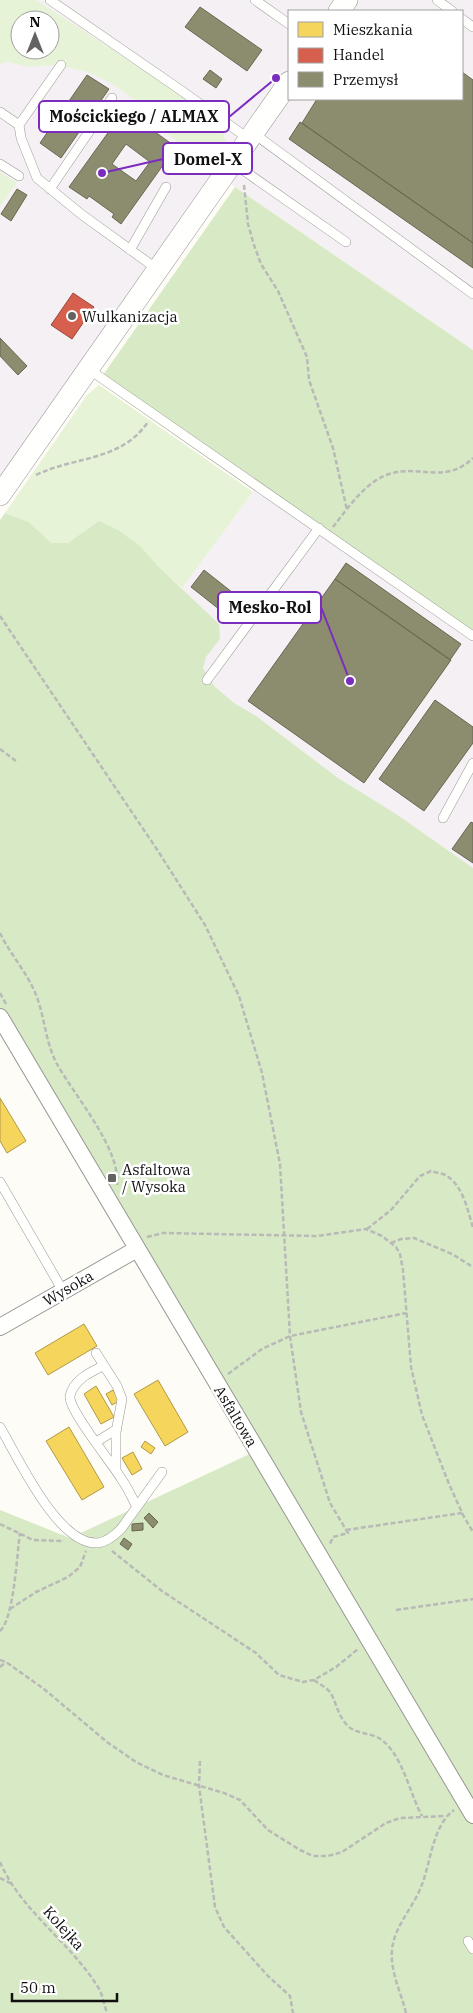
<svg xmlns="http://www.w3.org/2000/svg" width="473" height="2013" font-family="'IBM Plex Serif',serif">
<rect width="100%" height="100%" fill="#fdfcf7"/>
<path fill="#f5f0f3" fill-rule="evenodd" d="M0,0H473V350L222,178L0,494V206L17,183L0,172ZM289,11H462V99H289ZM20,20H50V50H20Z
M256,488L473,638V940L115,679Z"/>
<path fill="#e7f3d7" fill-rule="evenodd" d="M0,0H36L171,88L218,123L227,143L216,159L200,161L161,128L135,100L109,82L87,72L57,65L29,67L8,62L0,64ZM20,20H50V50H20Z
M0,172L17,183L0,206Z
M99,385L253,492L182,588L157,565L82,534L68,543H50L29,522L5,513L87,395Z"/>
<path fill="#d8eac5" d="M235,187L473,350V631L103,375Z
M5,513L29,522L51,543H68L99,521L118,530L140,546L157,565L219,624L220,639L206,657L203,668L214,686L234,703L256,716L338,778L396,814L473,868V2013H0V1510L70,1538L254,1452L0,1022V520Z"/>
<path fill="#f6d55c" stroke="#b19a46" d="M0,1098L26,1141L7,1153L0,1141Z
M84,1324L97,1346L48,1375L35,1353Z
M158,1380L188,1432L165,1446L134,1394Z
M96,1386L114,1417L101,1424L84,1394Z
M113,1390L119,1401L112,1405L106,1394Z
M69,1427L104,1487L82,1500L46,1441Z
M145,1441L155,1448L151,1454L141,1447Z
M133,1452L142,1469L132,1475L122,1458Z"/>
<path fill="#d6604d" stroke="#9b483b" d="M73,293L94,307L72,339L51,325Z"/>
<path fill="#8c8c6e" stroke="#676752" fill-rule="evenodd" d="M200,7L262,50L247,71L185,27Z
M210,70L222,79L216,88L203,79Z
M462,72L473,80V243L302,123L317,99H462Z
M87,75L109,89L61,158L40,143Z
M128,105L144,116L141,122L176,147L121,224L112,217L114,214L89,196L87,199L69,187ZM126,144L150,162L136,181L112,164Z
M300,122L473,243V268L289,139Z
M17,189L27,195L11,221L1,214Z
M0,338L27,366L18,375L0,356Z
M346,563L461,644L450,660L335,579Z
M204,570L242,600L229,617L191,587Z
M335,579L451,660L364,783L248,701Z
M435,700L473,727V743L424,811L379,779Z
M471,822L473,823V863L452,849Z
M149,1513L158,1522L153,1528L144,1518Z
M143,1523V1530L132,1531V1524Z
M124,1538L132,1544L128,1550L120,1544Z"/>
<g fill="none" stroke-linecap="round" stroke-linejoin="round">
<defs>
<path id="service" d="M50,0L182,91L249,139
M255,0L289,24
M437,0L452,11
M462,19L473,27
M61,65L19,125L21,138L37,178L81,214L157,269
M0,112L19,125
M253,133L473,294
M233,163L346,242
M0,164L19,176
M50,189L112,98
M130,250L166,187
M87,368L473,636
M207,680L319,528
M443,818L473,763
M0,1182L63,1291
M96,1353L117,1386L122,1399L116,1432V1470
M103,1366C91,1372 73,1380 70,1396C68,1410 113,1464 122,1480C128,1488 132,1498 137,1507
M0,1427C18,1457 58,1546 98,1543C107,1542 115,1535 121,1529L162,1472
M96,1442L117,1429
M468,1941L473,1949"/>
<path id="minor" d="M0,1017L473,1815
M0,1327L137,1249"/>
<path id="tertiary" d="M339,11L347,0
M0,495L289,82"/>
</defs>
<use href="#service" stroke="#979795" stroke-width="10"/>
<use href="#minor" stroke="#979795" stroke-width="18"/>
<use href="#tertiary" stroke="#979795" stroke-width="22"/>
<path stroke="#b9b9b8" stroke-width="2.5" stroke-dasharray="5 2.5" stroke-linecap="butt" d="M244,185L248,224L254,245L261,264L278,291L307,357L309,380L333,448L347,510
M36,475C75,456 120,462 148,422
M333,527C348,508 365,482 389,474C420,464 445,485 473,458
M0,616L158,851L205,925L239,996L262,1073L280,1164L290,1336L301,1412L330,1503L348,1533L333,1537L330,1544
M0,749L16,761
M0,933C9,952 24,969 33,988C45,1012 44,1040 57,1064C74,1095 121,1149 117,1185
M0,993L6,1004
M367,1229L391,1210L420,1176L431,1171C436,1173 443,1173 447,1176C463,1186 468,1211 473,1228
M147,1237L163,1233L317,1236L366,1229L382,1236L396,1247L400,1254L403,1270L411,1367L422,1415L449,1484L464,1517L473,1532
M391,1243L401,1239L414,1238L452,1254L473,1267
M228,1374L262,1349L290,1336L406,1313
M0,1524L33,1540L64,1541
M346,1530L462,1513
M112,1551L162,1591L256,1653L279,1675L303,1682L314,1680L336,1667L358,1649
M10,1609L36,1592L68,1577L80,1567L86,1551
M396,1610L473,1599
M0,1631C14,1619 17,1553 20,1533
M0,1660L6,1662L44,1689L107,1742L136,1762L163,1775L224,1793L240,1800L268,1830L300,1850L313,1856H328L342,1852L386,1823L400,1818L446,1816
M0,1667L6,1662
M314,1680C319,1684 326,1687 330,1692C337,1703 337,1715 348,1726C357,1735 373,1732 383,1741C403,1757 410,1794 422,1816
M200,1761L199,1786L215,1907L224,1927L268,1976L290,1996L293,2013
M0,1862C21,1911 70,1942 98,1987C103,1995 104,2005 107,2013
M0,1878L12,1884
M406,2013C401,1992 390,1972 392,1949C395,1925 413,1908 421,1887C431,1863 432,1826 454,1810"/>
<use href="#service" stroke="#fffffe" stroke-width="9"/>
<use href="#minor" stroke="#fffffe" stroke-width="16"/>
<use href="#tertiary" stroke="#fffffe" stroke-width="21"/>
</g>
<g fill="#646362" stroke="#fff" stroke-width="2">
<circle cx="72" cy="316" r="5"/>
<rect x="107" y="1173" width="10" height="10" rx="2.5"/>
</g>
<g text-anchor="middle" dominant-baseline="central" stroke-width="5" stroke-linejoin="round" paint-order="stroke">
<g font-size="15" fill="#111" stroke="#fff" text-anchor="start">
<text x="82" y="316">Wulkanizacja</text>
<text x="122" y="1169">Asfaltowa<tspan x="122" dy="17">/ Wysoka</tspan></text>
</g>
<g font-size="15" fill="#111" stroke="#fff">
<text transform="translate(68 1288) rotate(-30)">Wysoka</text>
<text transform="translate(236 1416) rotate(59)">Asfaltowa</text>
<text transform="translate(64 1928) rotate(48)">Kolejka</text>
</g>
</g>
<path fill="none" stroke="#7b2cbf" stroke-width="2" d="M276 78L229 117M102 173L163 159M350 681L321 607"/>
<g fill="#7b2cbf" stroke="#fff" stroke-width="2">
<circle cx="276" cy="78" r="5"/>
<circle cx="102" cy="173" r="5"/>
<circle cx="350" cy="681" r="5"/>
</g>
<g fill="#fff" stroke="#7b2cbf" stroke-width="2">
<rect x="39" y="101" width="190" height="31" rx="5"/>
<rect x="163" y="143" width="89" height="31" rx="5"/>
<rect x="218" y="592" width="103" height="31" rx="5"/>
</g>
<g font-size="16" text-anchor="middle" font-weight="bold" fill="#111">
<text x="134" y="122">Mościckiego / ALMAX</text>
<text x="208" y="165">Domel-X</text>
<text x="270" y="613">Mesko-Rol</text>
</g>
<rect x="288" y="10" width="175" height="90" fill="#ffffff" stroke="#a0a0a0"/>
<rect x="298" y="22" width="25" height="15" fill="#f6d55c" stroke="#a0a0a0"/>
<text x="333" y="35" font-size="15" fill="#111111">Mieszkania</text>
<rect x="298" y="48" width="25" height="15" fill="#d6604d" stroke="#a0a0a0"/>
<text x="333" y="60" font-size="15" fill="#111111">Handel</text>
<rect x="298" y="72" width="25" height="15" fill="#8c8c6e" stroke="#a0a0a0"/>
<text x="333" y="85" font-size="15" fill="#111111">Przemysł</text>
<g transform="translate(35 35)"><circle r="24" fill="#ffffff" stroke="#a0a0a0"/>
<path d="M0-4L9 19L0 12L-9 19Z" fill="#646362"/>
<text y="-8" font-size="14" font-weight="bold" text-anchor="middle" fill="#111111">N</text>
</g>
<path d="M12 1993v8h105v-8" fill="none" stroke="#111111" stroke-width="2.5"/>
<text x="20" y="1993" font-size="15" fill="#111111" stroke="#ffffff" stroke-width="4" paint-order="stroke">50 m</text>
</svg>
